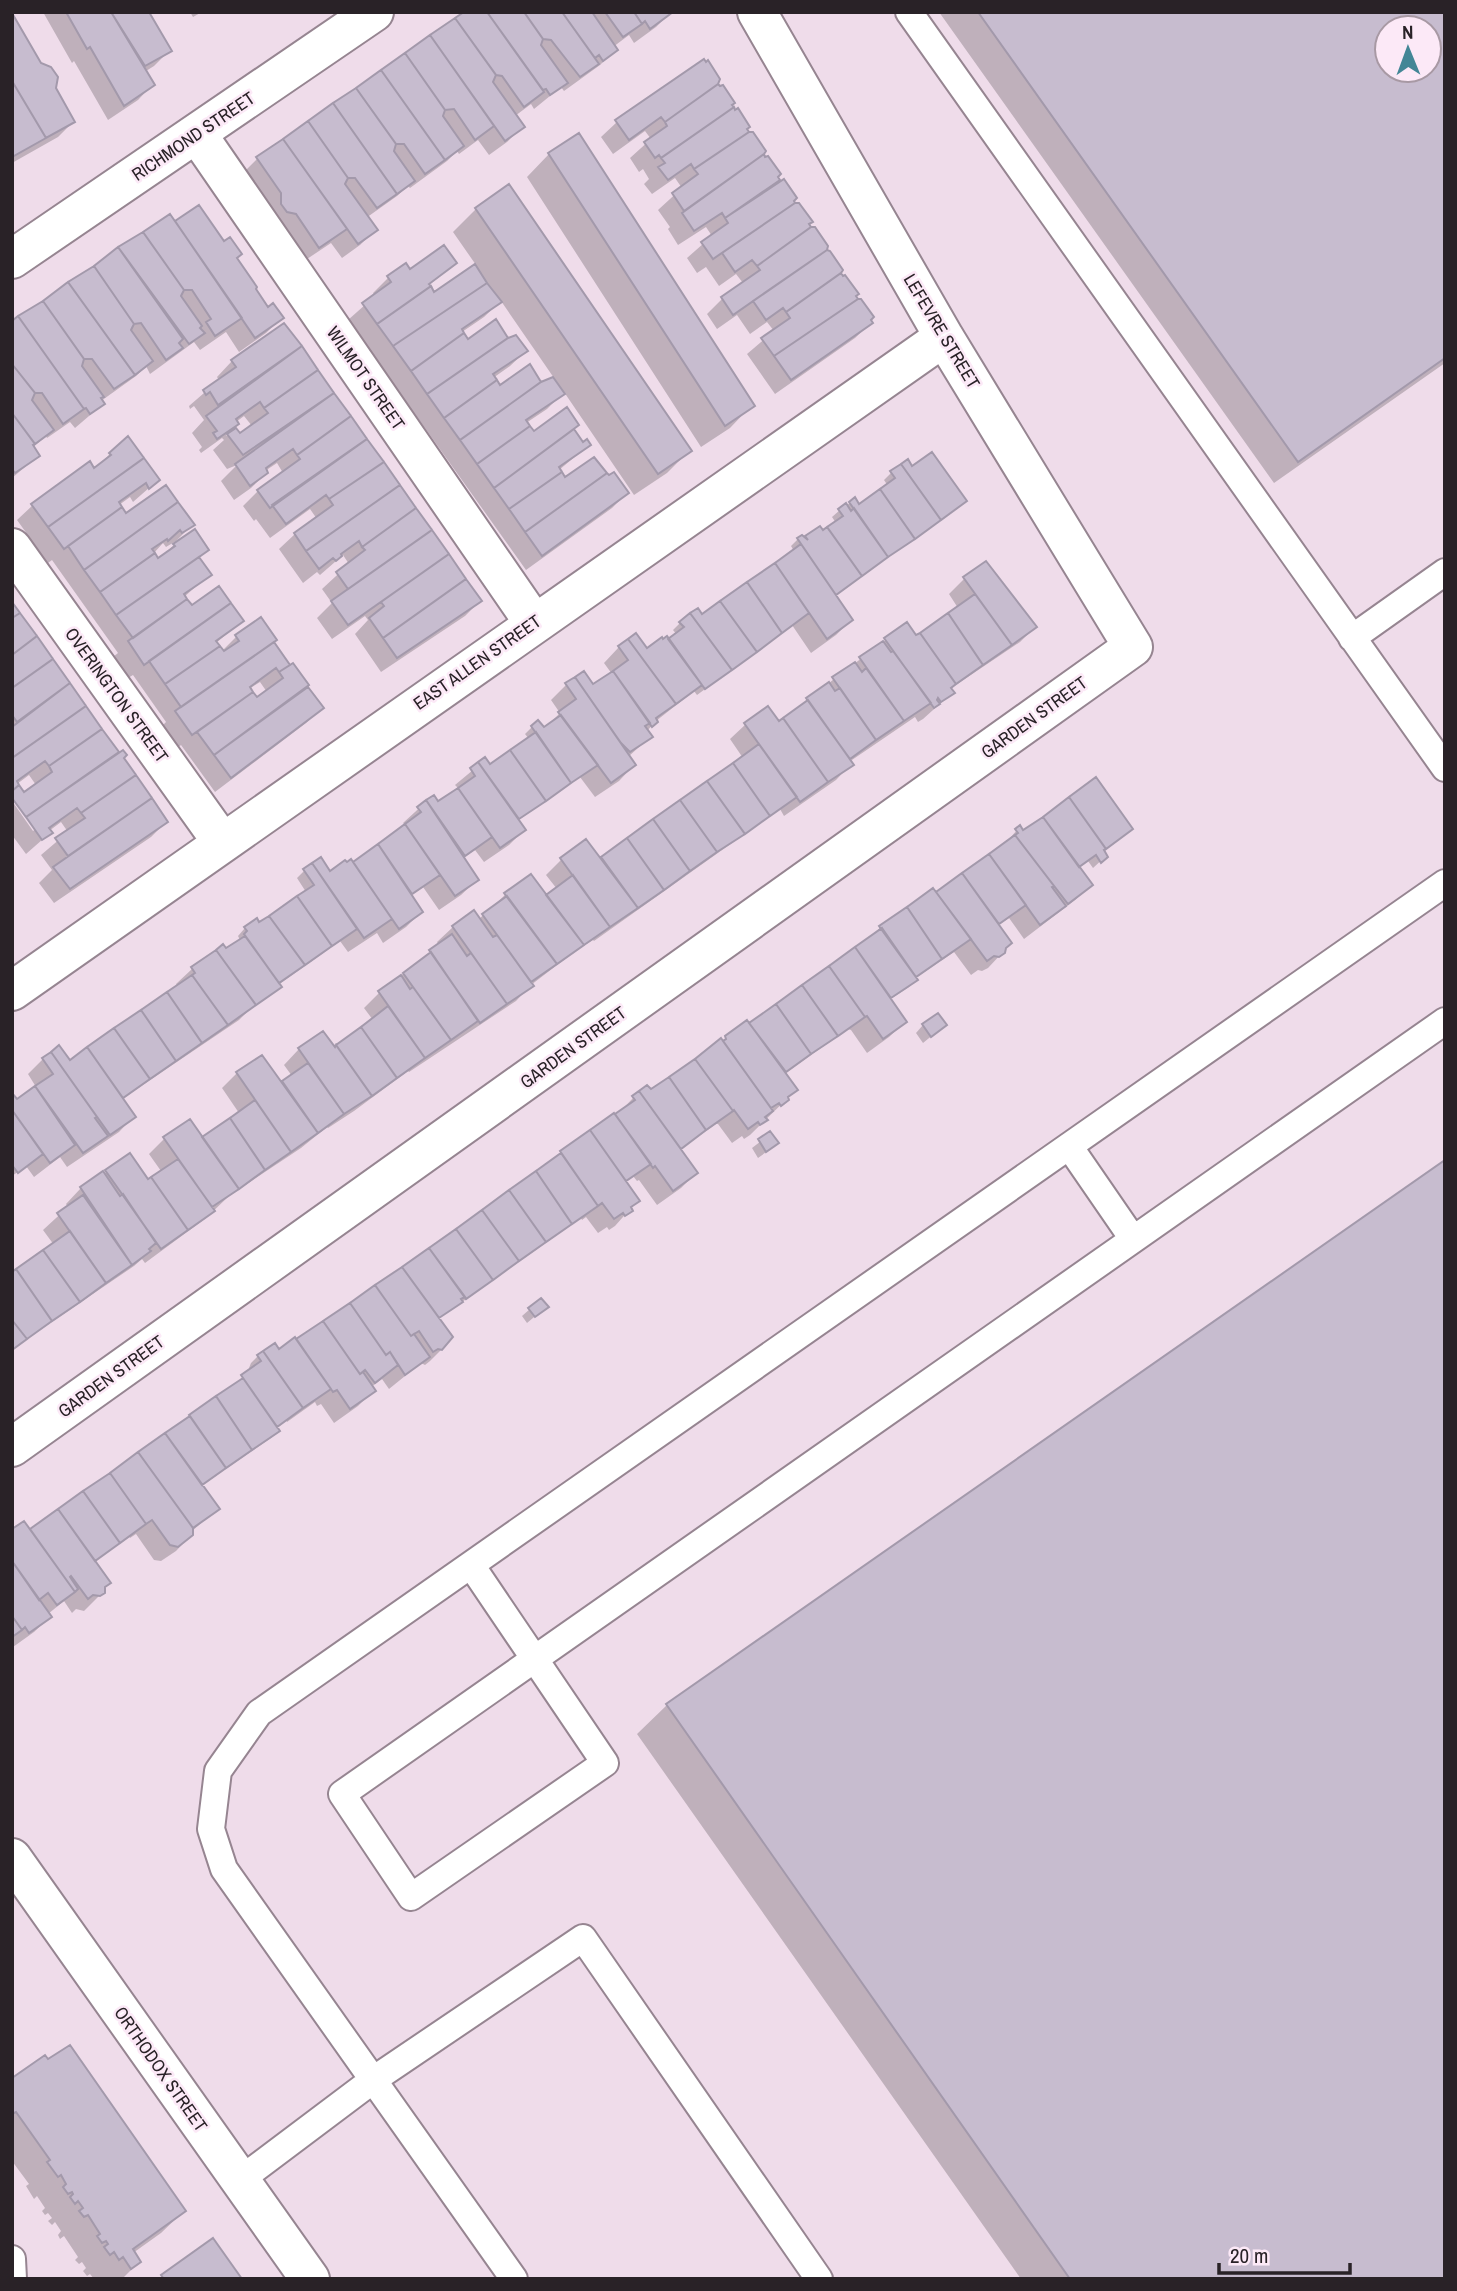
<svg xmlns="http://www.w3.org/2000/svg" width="1457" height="2291" font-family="'Archivo Narrow',sans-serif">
<rect width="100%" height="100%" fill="#efdcea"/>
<path fill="#0003" fill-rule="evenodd" d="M43,12H147L170,50L154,66L146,71L153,84L138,100L108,120L74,61L72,63Z
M190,12H202L193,17Z
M467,12H671L656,27L634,43L629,35L613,47L615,50L600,65L564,91L561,87L534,109L531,104L515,116L522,127L507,142L489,155L478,140L459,154L457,151L447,161L410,188L408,186L397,196L366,218L375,230L360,245L342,258L331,243L304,261L242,174L257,159Z
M939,12H1445V363L1274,483ZM1387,28H1429V70H1387Z
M12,16L73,122L58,137L12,163Z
M715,82L779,182L783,181L795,205L854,297L860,300L871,323L855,338L775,394L747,354L774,331L767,322L750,334L737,315L717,329L707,314L722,299L743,283L736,274L719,286L706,267L697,273L687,258L712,236L706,227L678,245L668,229L670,227L658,210L682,188L675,178L652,194L644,184L649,179L643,169L639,172L630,158L651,139L645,131L613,154L601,137L617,122Z
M549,154L752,405L730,428L701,447L527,177Z
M198,207L268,309L281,318L266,333L239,352L226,332L200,350L194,342L150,374L146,366L136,376L101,401L103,404L75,428L70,422L47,438L46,436L32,448L38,456L12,478V324L169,216L174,223Z
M476,209L690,450L667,473L634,495L564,392L547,409L526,423L533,433L572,429L582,445H589L559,470L564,479L608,478L627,493L612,508L526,570L348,320L375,296L373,293L388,278L406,265L409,271L455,263L428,286L434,295L476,265L453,232ZM501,301L554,378L541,384L499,387L493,378L510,366L526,351L507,340L467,342L462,332L484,317Z
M284,325L480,601L465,616L381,672L355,634L368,620L365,616L332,639L317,618L332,603L322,589L349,564L343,555L320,575L317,572L303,583L279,549L295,534L317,519L310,509L270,538L256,519L254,521L243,506L258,491L283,473L277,463L265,471L266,473L251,488L234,500L221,481L237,465L227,469L213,450L224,440L222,438L201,453L199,450L202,447L192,433L204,420L194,406L190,409L189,406L219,380L217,377L232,361ZM244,416L252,426L239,435L236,430L227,436L226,435L237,424L236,422Z
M110,454L158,480L133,502L130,497L119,505L126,515L192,525L176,541L166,547L163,543L153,554L158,560L176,543L207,549L198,558L209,575L184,597L191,607L242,621L216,643L222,651L236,637L272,642L290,667L293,665L321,708L306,723L215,792L181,745L176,749L161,727L166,722L133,675L128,678L113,657L118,653L52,560L48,563L17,520L33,505L93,470ZM260,682L267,692L257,699L249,689Z
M912,468L965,501L835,596L851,620L836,635L811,653L792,625L697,695L694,691L656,721L647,731L650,737L628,757L634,765L619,781L595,797L580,777L520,819L484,768L482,770L524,830L509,845L484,862L475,850L462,858L477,880L461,895L439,910L423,887L410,896L421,912L406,927L383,943L377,933L348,952L340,941L278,985L280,987L272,994L263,1000L261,998L239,1020L122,1099L134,1116L119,1132L67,1167L60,1157L34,1177L26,1166L12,1176V1095L16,1102L36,1087L28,1074L43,1059L59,1047L69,1063L178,987L176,984L192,969L223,946L226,950L240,940L238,936L245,928L256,921L259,925L306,892L297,878L304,871L320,860L329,873L352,864L406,826L403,823L427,801L437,804L459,789L455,785L485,760L490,766L529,739L525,734L532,727L545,728L560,713L551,700L566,685L583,673L593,687L612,674L604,663L619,647L647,650L668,641L677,635L673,630L680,623L702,616L794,551L791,546L798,539H805L823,533L836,523L832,517L840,510L850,503L859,506L888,486L884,480L891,473Z
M986,563L1035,627L1020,642L950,689L952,693L923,719L918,722L915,717L849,762L851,764L836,780L784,816L780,809L594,941L593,940L574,952L531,985L516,1001L409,1072L408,1071L354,1111L328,1128L327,1127L301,1148L229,1196L206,1218L145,1263L142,1259L134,1266L12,1349L54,1245L43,1230L68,1207L66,1204L81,1188L107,1172L148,1182L161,1171L149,1154L164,1139L189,1121L202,1139L239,1113L222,1088L237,1073L281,1084L292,1076L284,1065L299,1049H334L373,1020L364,1008L379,993L439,945L437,942L453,927L473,912L478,920L505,895L546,897L557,889L546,875L562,859L599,861L743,758L730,739L746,724H779L834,679L907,624L916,637L958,608L949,594L964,579Z
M12,605L166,822L151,837L54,903L39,883L52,870L41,855L68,832L61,822L49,831L51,832L26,854L12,835V801L33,831L36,829L16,801H12ZM29,775L36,785L24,794L17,784Z
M1019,828L1023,833L1131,829L1103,851L1106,856L1093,868L1088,861L1078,868L1090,885L1075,900L1024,939L1009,918L998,925L1003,952L988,968L982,971L978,970L971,975L954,952L914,979L909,987L889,1000L905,1022L889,1037L867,1053L851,1030L848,1029L784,1074L796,1090L750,1135L744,1139L742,1136L732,1143L718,1124H716L679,1150L696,1173L681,1188L657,1205L639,1180L637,1181L633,1176L625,1182L638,1200L615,1226L609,1230L607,1227L598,1233L586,1217L582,1220L581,1218L438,1319L446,1345L430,1361L425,1365L421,1363L389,1389L382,1379L371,1387L374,1390L358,1406L334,1423L321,1404L317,1406L315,1402L287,1422L286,1420L276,1428L278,1431L271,1438L201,1486L217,1509L191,1532V1535L176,1551L161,1561L154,1560L136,1534L130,1538L129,1536L94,1561L103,1592L84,1611L76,1609L72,1613L64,1601L48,1614L50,1617L34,1632L13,1647L12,1532L29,1531L235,1384L251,1371L249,1368L251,1363L258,1356L278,1351L296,1342L550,1163L561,1152L613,1115L615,1117L634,1097L647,1087L651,1092L875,936L873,934L881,927L935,894L1002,847Z
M923,1025H945L923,1043L916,1033Z
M770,1134L769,1150L758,1158L752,1148Z
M1445,1162V2279H1021L637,1734L667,1705Z
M546,1307L527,1323L522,1316L530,1309Z
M12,2080L184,2211L161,2233L133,2253L139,2262L122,2279H94L90,2274L87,2276L83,2271L86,2268L82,2262L79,2264L75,2260L78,2257L64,2236L60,2239L58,2235L61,2231L55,2222L52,2225L48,2221L52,2218L48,2213L45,2215L42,2211L45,2208L37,2196L34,2199L26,2186L29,2184L12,2161Z"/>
<path fill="#c7bccf" stroke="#a399ab" stroke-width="2" fill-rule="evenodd" d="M66,12H111L155,85L124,106L90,47L87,49Z
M111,12H149L172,51L145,66Z
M464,12H487L544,92L524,107L502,76L496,75L455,18Z
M487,12H524L543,39L541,45L568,83L550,95L546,89L543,90Z
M524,12H562L599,64L580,77L551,40L543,39Z
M562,12H592L618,50L603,61L599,55L595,58Z
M605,12H634L642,24L623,37Z
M634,12H673L650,29L645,21L642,24Z
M978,12H1445V358L1298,462ZM1387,28H1429V70H1387Z
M12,13L41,63L51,67L58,77L56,88L75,122L46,138L12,81Z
M455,18L496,75L493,82L525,127L505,141L430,35Z
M430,35L494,126L475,140L454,109L445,110L405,53Z
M405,53L445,110L443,116L464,146L445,160L381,70Z
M704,59L706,62L708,60L720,79L718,84L665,122L661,117L629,140L615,120Z
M381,70L445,160L425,174L404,144H396L356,88Z
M12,81L46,138L12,157Z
M718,84L720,86L723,85L735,103L732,105L734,107L661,158L659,155L655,158L644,142L667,126L665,122Z
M356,88L396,144L394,151L415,181L397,194L333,103Z
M333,103L397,194L377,208L355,178H348L308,121Z
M734,107L735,110L738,108L750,127L747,129L749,132L694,169L691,164L668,180L658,167L665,163L661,158Z
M308,121L348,178L345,184L378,230L358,244L283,139Z
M749,132H753L766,151L764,154L684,211L672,193L698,174L694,169Z
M579,133L755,406L725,426L548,153Z
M283,139L347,229L319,248L296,214L287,212L281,204V193L256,157Z
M764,154L765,157L768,156L781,174L778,177L780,180L725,218L722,213L694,231L682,213Z
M784,179L797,198L794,201L795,203L713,259L701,242L728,223L725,218Z
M509,184L692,451L658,474L475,208Z
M795,203H799L813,222L809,224L811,227L757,266L752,260L735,272L722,253Z
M199,205L224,241L230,237L242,254L237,258L257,287L256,289L268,307L273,303L284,318L255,338L175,221Z
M170,214L242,318L215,336L206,322L211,319L192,290H184L143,232Z
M811,227H815L828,246L827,250L733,315L721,297L760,270L757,266Z
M143,232L184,290L181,296L202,326L200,328L205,333L189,344L118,247Z
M444,245L457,263L429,284L431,286L377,324L362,303L391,282L387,276L406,263L410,269Z
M118,247L183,339L179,343L183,348L166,360L141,323L134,324L94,266Z
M827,250L830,251L843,270L841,273L786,312L783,308L766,320L753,301Z
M475,264L487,283L393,346L377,324L431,286L434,292Z
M94,266L134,324L131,330L153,361L135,375L68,282Z
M841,273L843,276L845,275L859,294L856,296L858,299L774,356L761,338L790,318L786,312Z
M68,282L135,375L114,389L92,359H84L43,301Z
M487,283L502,302L462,329L464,333L411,371L393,346Z
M858,299H861L874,317L871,320L873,323L791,380L774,356Z
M43,301L84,359L82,366L104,397L101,398L105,404L90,414L86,408L84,409L18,316Z
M18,316L84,409L63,424L42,393H35L12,364V321Z
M496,319L508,338L427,394L411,371L464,333L468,339Z
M284,323L302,346L218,405L210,392L206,395L203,390L236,367L231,360Z
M516,335L528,351L493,374L497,380L444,418L427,394L508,338Z
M302,346L318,370L264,408L260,402L236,419L239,424L217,439L213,433L217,431L206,416Z
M12,364L35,393L32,400L54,430L35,444L12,413Z
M530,364L541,382L460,440L444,418L497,380L500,385Z
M318,370L334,393L243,455L227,434L236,428L240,433L268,413L264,408Z
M553,377L565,394L526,420L530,426L477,464L460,440L541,382Z
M334,393L351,416L297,455L293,449L266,468L268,473L250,486L235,464Z
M567,407L579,425L494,488L477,464L530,426L534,431Z
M12,413L35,444L33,445L40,456L15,473L12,469Z
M351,416L367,439L270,508L257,490L300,459L297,455Z
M574,429L583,442L587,439L591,445L559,467L562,472L509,509L494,488Z
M128,436L144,458L48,527L31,504L90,461L94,468L111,455L109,453Z
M367,439L384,462L329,499L326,495L286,524L272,505Z
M932,452L967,501L941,520L901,464L908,459L912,466Z
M594,457L607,473L525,532L509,509L562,472L565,477Z
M144,458L160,480L149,489L146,483L119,502L122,507L64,549L48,527Z
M384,462L400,485L306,551L294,533L333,505L329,499Z
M901,464L941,520L915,539L880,489L895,478L890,471Z
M614,472L629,493L542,556L525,532L607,473L609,475Z
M166,485L178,502L84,570L68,546L122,507L126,513Z
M400,485L416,508L362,547L359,541L341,554L342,556L336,561L333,558L319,569L306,551Z
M880,489L915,539L888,557L849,502L855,497L859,504Z
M178,502L195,525L182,533L180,530L168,541L167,539L152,549L155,553L100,592L84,570Z
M846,503L851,511L854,508L888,557L862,576L827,527L843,516L838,509Z
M416,508L432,530L348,589L336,572L365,550L362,547Z
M820,526L823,530L827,527L862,576L836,595L797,538L802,535L808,540L805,536Z
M195,529L209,550L116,615L100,592L155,553L158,558L175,546L173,544Z
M432,530L449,554L348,625L331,601Z
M801,544L853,620L827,639L775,563Z
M449,554L466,579L383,638L369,618L384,606L381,602Z
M199,557L212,575L184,594L187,599L133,638L116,615Z
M986,561L1037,627L1012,645L963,577Z
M775,563L809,613L782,633L747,582Z
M466,579L482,601L397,658L383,638Z
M747,582L782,633L757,652L720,601Z
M219,586L231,603L144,665L128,641L187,599L192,605Z
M975,594L1012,645L983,665L948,613Z
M720,601L757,652L732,670L690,613L698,608L702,614Z
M12,602L20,613L12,618Z
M231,603L244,621L216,641L220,646L165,684L149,661Z
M20,613L37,636L12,655V618Z
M690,613L732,670L705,689L668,639L684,627L679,622Z
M948,613L983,665L956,684L920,633Z
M261,617L277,640L181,707L165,684L220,646L224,651L239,641L235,635Z
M907,622L916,635L920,633L956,684L951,688L955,693L941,702L938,698L937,700L940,704L934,708L884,638Z
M636,633L647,648L662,637L663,639L667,636L702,685L676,704L628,639Z
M37,636L53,659L12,688V655Z
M628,639L676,704L656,718L658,722L652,727L613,671L628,660L618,646Z
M883,641L891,652L893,651L931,703L904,721L859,657Z
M274,642L290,665L279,672L276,668L250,687L253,692L192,735L175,711Z
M53,659L70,683L17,722L12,715V688Z
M855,662L862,672L866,668L904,721L876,740L832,677Z
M293,663L309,685L214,755L197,732L253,692L257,697L283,678L279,672Z
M584,671L593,684L613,671L650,723L645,726L653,737L630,752L621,743L575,677Z
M575,677L636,765L611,783L558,712L576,699L565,683Z
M829,682L835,691L840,688L876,740L850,759L806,698Z
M70,683L86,706L12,758V727Z
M308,687L324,708L231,778L214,755Z
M808,700L854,765L828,782L783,718Z
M86,706L102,729L49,766L45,761L17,781L19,785L12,791V758Z
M768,706L779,721L783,718L828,782L800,802L744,723Z
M561,715L598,765L571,783L531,726L538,720L544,727Z
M102,729L119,752L26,817L12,798V791L19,785L24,792L52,772L49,766Z
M536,732L571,783L546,801L510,750Z
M759,744L797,797L770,816L733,763Z
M123,750L127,755L124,758L136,775L81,813L77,808L49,828L53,833L42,840L26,817Z
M510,750L546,801L519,819L478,762L485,757L490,764Z
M478,762L526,830L500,848L458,788L475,776L470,768Z
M733,763L770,816L745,834L707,781Z
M136,775L152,798L68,856L55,838L85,818L81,813Z
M1096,777L1133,829L1106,849L1069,797Z
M707,781L745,834L717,852L680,800Z
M458,788L492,837L465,856L426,800L434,795L438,801Z
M1069,797L1106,849L1104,850L1108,857L1101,863L1096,855L1079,867L1043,817Z
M152,798L168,822L70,889L53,867Z
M426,800L479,880L455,896L405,824L421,812L417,807Z
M680,800L717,852L690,871L653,819Z
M1043,817L1093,885L1068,904L1015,835L1018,833L1015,829L1020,825L1023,830Z
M653,819L690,871L664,890L627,838Z
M405,824L440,875L412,894L378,844Z
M1015,835L1054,886L1052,887L1066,906L1040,925L989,854Z
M627,838L664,890L638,908L601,857Z
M586,839L638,908L610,927L560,858Z
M378,844L423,912L399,929L353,862Z
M989,854L1026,905L999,924L962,873Z
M321,857L330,871L345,860L347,862L351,859L392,919L364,938L312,863Z
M312,863L357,929L332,946L297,896L314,885L303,869Z
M962,873L1012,943L1006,948L1005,953L999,957L994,956L987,961L936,892Z
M531,874L584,945L557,964L504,893Z
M573,875L610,927L584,945L546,895Z
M933,888L971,939L942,959L907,907Z
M297,896L332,946L305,965L269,916Z
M507,896L557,964L531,982L482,914Z
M907,907L942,959L916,977L879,926Z
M474,910L493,937L497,935L534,986L507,1004L452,926Z
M269,916L305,965L279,983L244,934L247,931L244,927L257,918L259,922Z
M882,928L918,980L891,998L855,947Z
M452,934L467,956L471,953L507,1004L480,1023L429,950Z
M245,936L282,987L256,1005L216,950L223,944L226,948Z
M855,947L907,1022L883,1039L867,1016L865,1017L829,966Z
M216,950L256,1005L228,1025L192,975L195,973L191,967Z
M431,952L478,1021L451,1040L403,973Z
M829,966L865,1017L838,1036L802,985Z
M192,975L228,1025L202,1043L167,992Z
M401,975L410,989L413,987L451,1040L425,1058L378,991Z
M802,985L838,1036L811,1054L776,1004Z
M167,992L202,1043L176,1061L141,1010Z
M776,1004L811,1054L786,1072L749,1023Z
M388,1006L425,1058L397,1078L361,1027Z
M141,1010L176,1061L150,1079L114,1028Z
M938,1013L947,1025L931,1037L922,1024Z
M747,1020L798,1090L788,1097L789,1100L781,1106L779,1103L771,1108L723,1041L726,1039L725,1036Z
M361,1027L397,1078L372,1096L336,1045Z
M114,1028L150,1079L123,1098L87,1047Z
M323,1031L335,1047L336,1045L372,1096L344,1114L298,1048Z
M721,1038L773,1111L765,1117L768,1120L760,1125L758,1122L748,1129L734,1110L733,1111L695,1059Z
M59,1045L70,1060L87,1047L136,1117L110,1135L51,1052Z
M51,1052L97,1117L95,1118L108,1136L83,1153L35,1086L53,1074L42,1058Z
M262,1055L318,1133L291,1152L236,1072Z
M695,1059L733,1111L706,1130L669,1077Z
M308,1063L344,1114L318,1133L282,1081Z
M669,1077L706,1130L681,1149L639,1091L647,1085L651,1089Z
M35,1086L75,1145L50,1163L12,1110V1093L17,1099Z
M639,1091L698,1173L673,1191L655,1166L653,1168L615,1114L635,1100L632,1096Z
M255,1100L291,1152L265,1170L230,1118Z
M12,1110L43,1154L18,1173L12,1165Z
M614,1113L651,1164L626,1181L590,1130Z
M230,1118L265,1170L239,1189L202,1137Z
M190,1119L239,1189L212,1207L163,1137Z
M590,1130L640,1201L631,1207L633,1211L625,1216L623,1213L614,1219L602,1203L598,1206L560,1151Z
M770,1131L779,1143L766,1152L758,1139Z
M130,1153L148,1179L151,1177L188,1230L161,1249L105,1170Z
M561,1153L598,1206L572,1224L536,1171Z
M178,1159L215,1211L188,1230L151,1177Z
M1445,1160V2279H1070L666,1704Z
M103,1171L120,1196L123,1194L156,1243L149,1249L151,1251L132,1265L80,1187Z
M536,1171L572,1224L546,1242L509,1190Z
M509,1190L546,1242L519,1261L482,1210Z
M83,1195L132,1265L106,1283L57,1213Z
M482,1210L519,1261L493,1280L456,1229Z
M456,1229L493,1280L466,1299L429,1248Z
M70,1231L106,1283L80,1302L43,1250Z
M429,1248L465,1297L461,1299L463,1302L439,1318L402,1267Z
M43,1250L80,1302L52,1321L16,1269Z
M402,1267L453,1337L442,1350L438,1349L433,1352L419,1331L411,1336L375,1285Z
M16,1269L52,1321L27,1339L12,1320V1272Z
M375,1285L411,1336L414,1334L430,1357L405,1375L390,1352L386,1355L350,1303Z
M541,1298L549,1307L535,1317L528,1308Z
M350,1303L386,1355L390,1352L398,1365L375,1383L365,1370L360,1374L323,1321Z
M12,1320L27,1339L12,1350Z
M323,1321L360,1374L363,1372L376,1391L350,1409L337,1390L333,1392L296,1339Z
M295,1337L331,1389L303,1408L263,1351L275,1343L279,1349Z
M263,1351L303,1408L277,1427L241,1375L261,1361L257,1355Z
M243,1378L280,1431L252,1450L216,1396Z
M216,1396L252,1450L226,1468L189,1415Z
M190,1416L226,1468L202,1485L165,1433Z
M165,1433L220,1509L193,1528L138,1452Z
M138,1452L193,1528V1535L178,1547L170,1545L152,1520L146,1524L110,1473Z
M110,1473L146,1524L120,1543L83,1491Z
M83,1491L120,1543L95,1561L58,1509Z
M58,1509L111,1583L105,1587V1593L100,1596L93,1595L88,1599L71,1576L70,1577L78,1589L75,1592L30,1529Z
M24,1521L75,1592L57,1605L48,1593L39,1600L12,1561V1529Z
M12,1561L52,1617L29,1633L25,1627L22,1630L12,1616Z
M12,1616L22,1630L12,1637Z
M70,2045L186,2211L133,2249L141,2262L131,2269L123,2257L119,2260L114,2252L110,2255L104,2247L108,2244L106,2241L102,2243L97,2236L100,2234L88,2215L84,2217L79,2211L83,2208L78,2201L75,2204L70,2197L73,2194L72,2192L68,2194L63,2187L66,2184L61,2175L58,2177L47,2162L50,2160L16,2112L12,2114V2078L45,2055L48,2059Z
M213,2238L242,2279H164L161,2275Z"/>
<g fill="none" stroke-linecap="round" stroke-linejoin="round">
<defs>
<path id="lane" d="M909,12L1445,768
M1352,638L1445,572
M1069,1146L1133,1239
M471,1565L605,1763L411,1897L342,1794L1445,1021
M240,2180L373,2080L583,1938L819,2279
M12,2259L13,2279
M514,2279L224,1869L211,1829L218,1771L259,1713L1445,883"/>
<path id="street" d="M197,134L534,623
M12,548L222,842
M12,991L944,337
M12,1447L1133,647L944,337L757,12
M12,1858L310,2279"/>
<path id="secondary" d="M12,259L374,12"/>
</defs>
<use href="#lane" stroke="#968591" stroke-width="30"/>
<use href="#street" stroke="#968591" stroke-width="42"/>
<use href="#secondary" stroke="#968591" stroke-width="42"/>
<use href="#lane" stroke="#fff" stroke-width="26"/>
<use href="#street" stroke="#fff" stroke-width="38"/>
<use href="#secondary" stroke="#fff" stroke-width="38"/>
</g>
<g text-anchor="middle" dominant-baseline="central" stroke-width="5" stroke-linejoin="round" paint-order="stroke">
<g font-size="18" fill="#292227" stroke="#fce9f7">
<text transform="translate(193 136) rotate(-34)">RICHMOND STREET</text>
<text transform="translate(942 331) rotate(59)">LEFEVRE STREET</text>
<text transform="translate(366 378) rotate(55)">WILMOT STREET</text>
<text transform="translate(477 662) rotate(-35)">EAST ALLEN STREET</text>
<text transform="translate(117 695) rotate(54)">OVERINGTON STREET</text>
<text transform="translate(1034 717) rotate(-36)">GARDEN STREET</text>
<text transform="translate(573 1047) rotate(-36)">GARDEN STREET</text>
<text transform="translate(111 1376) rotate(-36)">GARDEN STREET</text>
<text transform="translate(161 2069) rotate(55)">ORTHODOX STREET</text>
</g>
</g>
<rect width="1457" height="2291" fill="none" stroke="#292227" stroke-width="28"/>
<g transform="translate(1408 49) rotate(359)"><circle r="33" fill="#fce9f7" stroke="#a899a4" stroke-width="2"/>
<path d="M0-5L12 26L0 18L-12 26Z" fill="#438696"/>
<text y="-10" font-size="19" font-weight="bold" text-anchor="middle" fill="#292227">N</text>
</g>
<path d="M1219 2263v10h131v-10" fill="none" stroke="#292227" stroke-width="3.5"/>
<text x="1230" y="2263" font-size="21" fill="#292227" stroke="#fce9f7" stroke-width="5" paint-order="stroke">20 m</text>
</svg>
